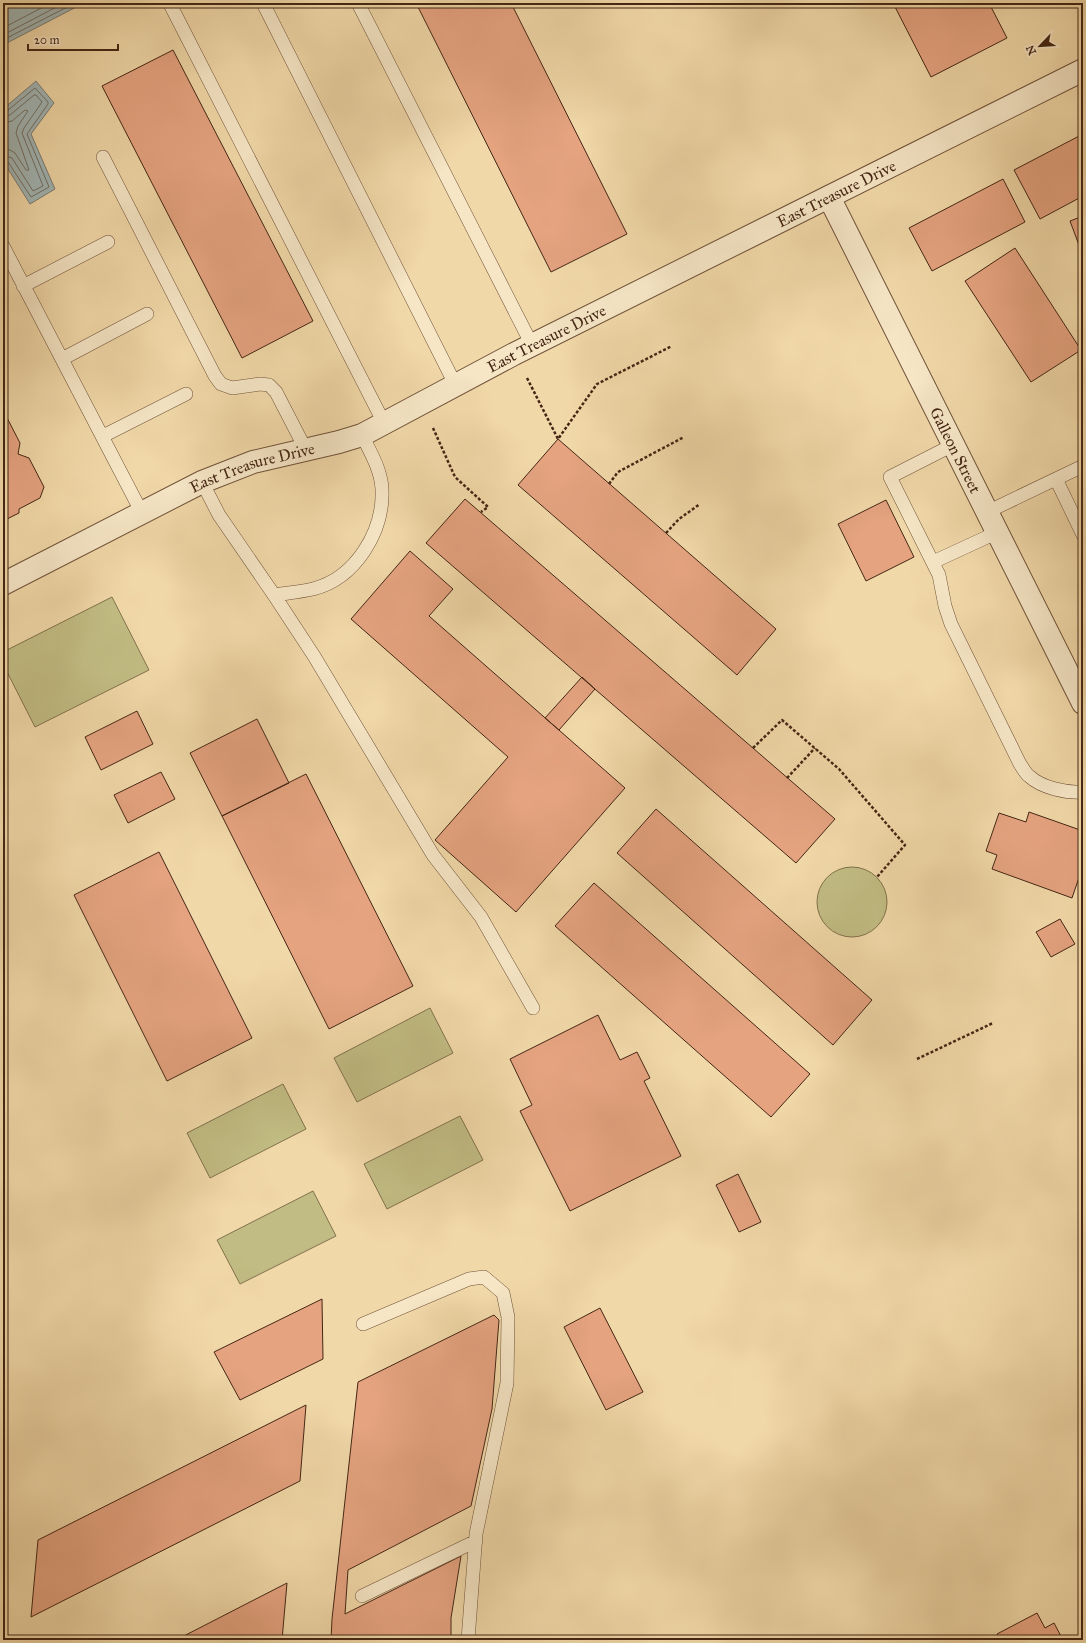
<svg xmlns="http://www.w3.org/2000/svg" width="1086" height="1643" font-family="'IM FELL Great Primer',serif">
<rect width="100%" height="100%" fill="#f1d8a8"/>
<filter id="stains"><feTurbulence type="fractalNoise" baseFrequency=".005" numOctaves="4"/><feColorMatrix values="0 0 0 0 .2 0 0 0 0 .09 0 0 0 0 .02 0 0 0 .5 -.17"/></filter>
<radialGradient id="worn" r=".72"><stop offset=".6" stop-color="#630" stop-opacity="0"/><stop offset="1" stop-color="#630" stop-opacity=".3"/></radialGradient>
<path fill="#c1bc83" stroke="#82714c" d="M112,597L149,670L35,727L3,664V652Z
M817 902a35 35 0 1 1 70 0a35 35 0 1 1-70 0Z
M430,1008L453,1053L357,1102L334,1058Z
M283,1084L306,1129L210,1178L187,1133Z
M460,1116L483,1160L387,1209L364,1164Z
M313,1191L336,1236L240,1284L217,1240Z"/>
<path fill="#a1b6b5" stroke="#7c7c75" d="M3,3H84L3,45Z
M36,81L54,103L31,134L55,189L30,204L3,161V109Z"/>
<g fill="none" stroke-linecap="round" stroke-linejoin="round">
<path stroke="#726e64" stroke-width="1" d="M3,28L51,3
M3,35L64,3
M3,40L75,3
M3,112L7,111L35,88L48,102V104L27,134L49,187L31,197L8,162L3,160
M3,117L10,115L34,95H36L42,102L24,128L22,133L43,186L33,191L12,158L3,155
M3,123L12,121L25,110L28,111L18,126L16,133L29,170H26L15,153L10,150L3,149"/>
</g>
<path fill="#e5a380" stroke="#442614" d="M416,3H511L627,234L551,272Z
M893,3H989L1007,38L931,77Z
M173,50L313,321L242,358L102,86Z
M1083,134V196L1040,219L1014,170Z
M1003,179L1025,222L932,271L909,228Z
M1083,216V256L1070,221Z
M1015,248L1081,350L1031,382L965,281Z
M3,410L20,443L18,454L29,458L44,487L40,498L19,509V513L3,521Z
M558,439L776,629L737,675L518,485Z
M465,499L835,819L796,863L426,543Z
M886,500L914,557L866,581L838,524Z
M410,551L453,589L429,616L625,788L516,912L435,840L508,757L351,619Z
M582,677L595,689L559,730L545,718Z
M137,711L153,744L101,770L85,737Z
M257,719L289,783L222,816L190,753Z
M161,772L175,799L128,823L114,795Z
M306,774L413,986L329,1029L222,816Z
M656,809L872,1000L833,1045L617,853Z
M1029,812L1083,831V866L1072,898L992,869L997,855L986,851L999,813L1026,822Z
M159,852L252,1038L167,1081L74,895Z
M594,883L810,1074L771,1117L555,926Z
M1060,919L1075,944L1051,957L1036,932Z
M598,1015L620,1060L637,1052L650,1078L644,1081L681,1156L570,1211L520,1111L532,1105L510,1059Z
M738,1174L761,1222L739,1232L716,1185Z
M322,1299L323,1359L240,1400L214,1352Z
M600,1308L643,1392L606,1410L564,1327Z
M494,1315L499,1320L492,1409L471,1506L348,1570L345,1614L461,1556L451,1618V1640H331L332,1619L358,1382Z
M306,1405L300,1481L31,1617L38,1540Z
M287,1583L282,1640H176Z
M1037,1613L1045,1628L1054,1623L1063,1640H1001L997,1634Z
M1083,1614V1628L1078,1617Z"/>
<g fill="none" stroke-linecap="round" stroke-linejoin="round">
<defs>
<path id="service" d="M172,3L171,6L384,423
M263,3L455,384
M358,3L532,345
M103,157L215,376L221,384L232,388L260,384L269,385L276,392L306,450
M3,246L142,513
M23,286L108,242
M62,359L147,314
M103,436L186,394
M953,445L890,477L939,575L945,606L951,624L1020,764C1023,768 1025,773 1029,776C1042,788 1066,793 1083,792
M1056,479L1083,535
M202,482L219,515L274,595L314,656L433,855L481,917L533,1008
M987,512L1083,466
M933,562L998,532
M274,595C287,593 300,592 313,589C356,578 384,531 382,489C381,469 370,452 362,435
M363,1324L469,1279L484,1277L503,1293L508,1317L507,1383L476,1534L468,1640
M362,1596L476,1541"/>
<g id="minor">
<path id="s1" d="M829,197L1083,703"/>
<path id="s2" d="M3,584L202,482L253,462L339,442L362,435L514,354L1083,70"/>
</g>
</defs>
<use href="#service" stroke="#6f5239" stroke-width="14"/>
<use href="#minor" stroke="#6f5239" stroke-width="24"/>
<path stroke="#442614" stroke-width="2.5" stroke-dasharray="3 2" stroke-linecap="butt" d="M527,378L558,439L597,384L672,346
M433,428L455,477L488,507L481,512
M609,484L618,472L684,437
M666,533L679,519L700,504
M753,748L782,720L839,769L905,845L877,877
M787,778L815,748
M917,1059L993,1023"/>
<use href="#service" stroke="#f6e6c6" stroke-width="13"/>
<use href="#minor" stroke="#f6e6c6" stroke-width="22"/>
</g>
<g text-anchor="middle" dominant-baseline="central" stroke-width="3" stroke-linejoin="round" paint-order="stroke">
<g font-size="16" fill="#442614" stroke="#f6e6c6">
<text stroke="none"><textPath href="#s2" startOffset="923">East Treasure Drive</textPath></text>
<text stroke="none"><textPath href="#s2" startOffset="599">East Treasure Drive</textPath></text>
<text stroke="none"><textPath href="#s1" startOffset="283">Galleon Street</textPath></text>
<text stroke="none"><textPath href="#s2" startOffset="276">East Treasure Drive</textPath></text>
</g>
</g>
<rect width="1086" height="1643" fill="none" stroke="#f1d8a8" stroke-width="16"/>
<rect x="4" y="4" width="1078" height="1635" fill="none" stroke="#442614" stroke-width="2"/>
<rect x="8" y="8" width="1070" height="1627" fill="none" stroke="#442614"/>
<g transform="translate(1040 46) rotate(245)" stroke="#f6e6c6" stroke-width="3" paint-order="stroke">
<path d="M0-3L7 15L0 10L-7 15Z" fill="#442614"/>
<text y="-6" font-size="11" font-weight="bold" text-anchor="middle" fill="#442614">N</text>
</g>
<path d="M28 44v6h90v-6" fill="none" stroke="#442614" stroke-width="2"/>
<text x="34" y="44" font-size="12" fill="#442614" stroke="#f6e6c6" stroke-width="3" paint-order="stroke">20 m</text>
<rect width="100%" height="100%" filter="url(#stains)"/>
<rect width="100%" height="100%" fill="url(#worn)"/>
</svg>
